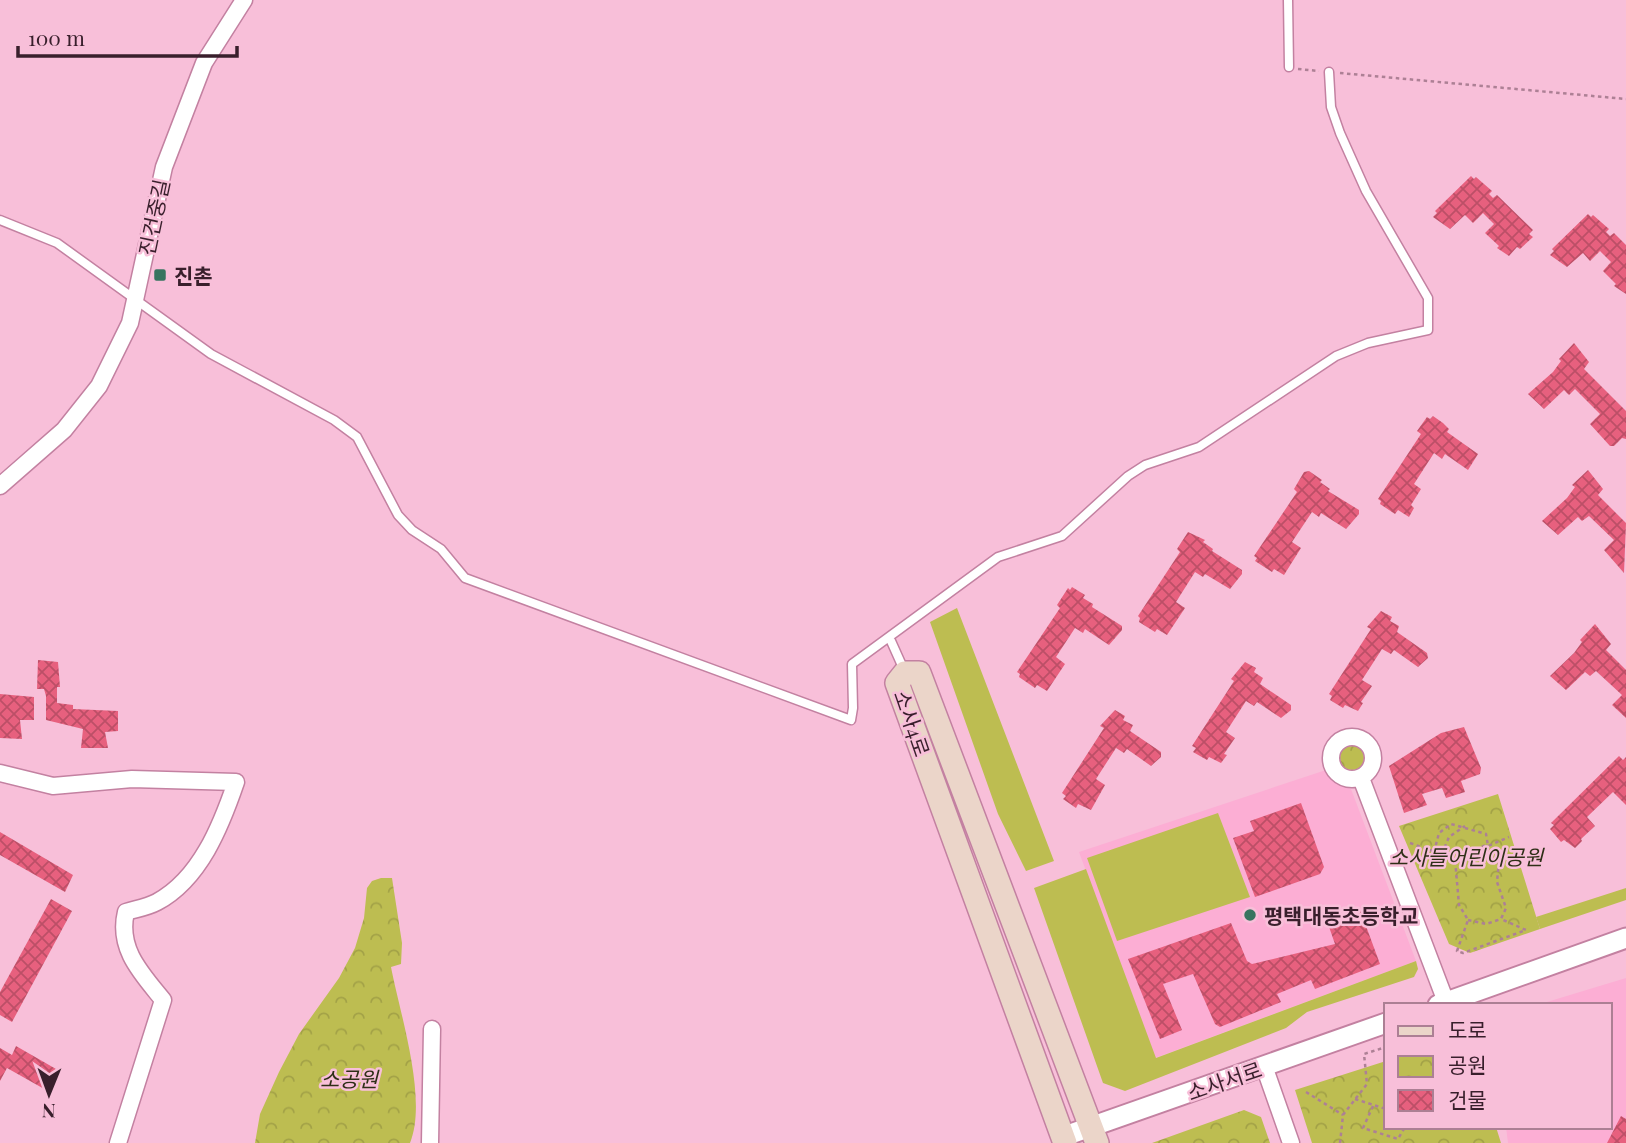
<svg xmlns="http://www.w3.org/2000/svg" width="1626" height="1143" font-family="'Playfair Display','Noto Sans KR',serif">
<defs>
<pattern id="park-crowns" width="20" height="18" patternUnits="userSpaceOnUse" patternTransform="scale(1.75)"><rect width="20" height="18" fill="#bdbd51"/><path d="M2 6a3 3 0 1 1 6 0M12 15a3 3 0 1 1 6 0" fill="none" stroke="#a3a247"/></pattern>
<pattern id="building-cross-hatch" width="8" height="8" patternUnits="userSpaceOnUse" patternTransform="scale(1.75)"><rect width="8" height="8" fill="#e7607e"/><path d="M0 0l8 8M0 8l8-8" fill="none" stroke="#bc4f67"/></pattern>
</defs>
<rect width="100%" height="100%" fill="#f8bfd9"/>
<path fill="#fcaed4" d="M1326,770L1333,781L1351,789L1416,961L1155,1058L1079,852Z
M1626,978V1143H1508L1506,1127H1610V1005H1537Z"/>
<path fill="#bdbd51" d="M957,608L1054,861L1026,871L998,814L930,622Z
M1218,813L1250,897L1117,941L1087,858Z
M1086,869L1156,1058L1416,961L1418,969L1414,977L1307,1012L1286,1028L1125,1091L1103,1083L1034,888Z
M1626,888V900L1540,929L1536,917Z"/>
<path fill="url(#park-crowns)" d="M1340 758a12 12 0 1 1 24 0a12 12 0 1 1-24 0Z
M1498,794L1540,929L1470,953L1449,944L1399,826Z
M381,878H392L402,943L401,964L391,967C400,1014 428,1099 410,1143H255L260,1114L279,1072L299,1034L339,978L355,948L364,918L367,888L372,881Z
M1386,1061V1127H1496L1501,1143H1312L1295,1090Z
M1244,1110L1261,1117L1270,1143H1152Z"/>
<path fill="url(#building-cross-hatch)" d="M1471,176L1474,179L1476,177L1492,191L1489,194L1493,198L1497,195L1533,230L1529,234L1533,237L1520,249L1517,247L1509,256L1497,248L1499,246L1485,233L1494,224L1483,213L1473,223L1465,215L1450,229L1433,217L1437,213L1435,211Z
M1588,214L1591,217L1593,215L1609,229L1606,232L1610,236L1614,233L1626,245V294L1614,286L1616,284L1603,271L1611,262L1600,251L1590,261L1583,253L1567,267L1550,255L1554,251L1552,249Z
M1574,343L1589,362L1584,369L1626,411V439L1622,438L1614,446H1610L1590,424L1600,414L1575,389L1569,395L1564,390L1544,409L1528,394L1553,372L1561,361L1559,359Z
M1433,416L1443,423L1449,429L1447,432L1478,454L1468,470L1445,454L1442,459L1434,453L1414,484L1421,489L1411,505L1414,508L1409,517L1398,510L1395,514L1380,504L1381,501L1378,499L1421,434L1417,431L1427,417L1430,419Z
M1588,470L1603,489L1598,495L1626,523L1624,573L1604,550L1614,540L1589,516L1582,521L1578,517L1558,535L1542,521L1567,498L1575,487L1572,485Z
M1309,471L1322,480L1320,482L1330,489L1328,491L1359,510V514L1346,529L1321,513L1319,517L1312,512L1292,542L1301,548L1284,575L1274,569L1272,572L1255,561L1257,558L1254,556L1297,492L1294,489L1304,472Z
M1188,532L1205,540L1203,542L1213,549L1212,551L1242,570V574L1230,589L1205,574L1203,577L1195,572L1176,602L1185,608L1167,635L1157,629L1155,632L1139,622L1140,618L1138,616L1180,552L1177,549Z
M1072,587L1085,595L1083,598L1093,604L1092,607L1122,626V630L1109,645L1085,629L1083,633L1075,628L1056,657L1065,664L1047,691L1037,685L1035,688L1019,677L1020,674L1017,672L1060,608L1057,605L1068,588L1070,590Z
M1381,611L1392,617L1390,621L1399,626L1397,632L1427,653L1428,658L1418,667L1394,650L1391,654L1382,649L1362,680L1372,686L1361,702L1363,703L1358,711L1345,705L1343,708L1330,700L1332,696L1329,694L1371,629L1367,627Z
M1595,624L1611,644L1606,650L1626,670V718L1612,705L1622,695L1596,671L1590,676L1585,672L1566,690L1550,676L1574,653L1582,642L1580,640Z
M38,660L58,662L60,687H57V703L73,705V709L118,711V731L105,732L108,748H81L83,729L46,720V696L44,689H37Z
M1245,662L1256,668L1254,672L1263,678L1260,684L1291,705V710L1281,718L1257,702L1254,706L1246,701L1226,732L1235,738L1224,754L1227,755L1221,763L1209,757L1207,760L1193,752L1196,748L1192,746L1234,681L1231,679Z
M0,694L34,697V720H20L22,739L0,738Z
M1115,710L1125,716L1123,720L1133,725L1130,731L1161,752V757L1151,766L1127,749L1124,753L1116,748L1096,779L1105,785L1091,810L1078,804L1076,808L1063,799L1066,796L1062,793L1104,728L1100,726Z
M1464,727L1481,768L1480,774L1461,781L1465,792L1446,798L1442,788L1422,794L1427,805L1404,813L1389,766L1441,733Z
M1619,756L1623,760L1626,757V805L1613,792L1587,817L1595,826L1581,839L1582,841L1575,848L1564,840L1561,842L1550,829L1554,825L1551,823Z
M1301,803L1324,867L1320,874L1255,897L1233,838L1254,831L1250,821Z
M0,832L73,875L65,892L0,855Z
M51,899L72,911L12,1022L0,1015V992Z
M1359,907L1380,964L1315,989L1311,980L1277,994L1281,1002L1220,1027L1215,1024L1193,974L1163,984L1182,1030L1160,1039L1128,959L1231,923L1247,961L1252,964L1335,944L1328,924Z
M16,1046L56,1069L46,1090L7,1068L0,1081V1048L12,1055Z
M1621,1116L1626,1119V1143H1607Z"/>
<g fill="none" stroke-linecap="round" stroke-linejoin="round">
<defs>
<path id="service" d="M1288,0L1289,67
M0,220L57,243L211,354L334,420L357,437L398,515L412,530L441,549L465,578L851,720L853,708L852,664L998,557L1062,536L1128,476L1145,465L1199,447L1336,356L1368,343L1428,330V298L1366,191L1340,133L1331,107L1329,72
M891,641L904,670"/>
<path id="minor" d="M0,486L64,430L99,386L130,323L164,167L204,63L244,0
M1331 758a21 21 0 1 1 42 0a21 21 0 1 1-42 0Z
M0,773L53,786L132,779L236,782C221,826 200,879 157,902C148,907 136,909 126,912C117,949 142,974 163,1000L118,1143
M1361,778L1446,1002
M1264,1066L1291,1143
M430,1143L432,1029"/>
<path id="tertiary" d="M1438,1005L1626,938
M1062,1137L1386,1023"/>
<path id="secondary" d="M1065,1143L897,683L905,673H919L1097,1143"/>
</defs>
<use href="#service" stroke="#c381a1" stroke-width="11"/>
<use href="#minor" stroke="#c381a1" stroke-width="19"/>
<use href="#tertiary" stroke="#c381a1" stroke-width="23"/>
<use href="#secondary" stroke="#c381a1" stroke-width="26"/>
<path stroke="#ad8095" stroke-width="2.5" stroke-dasharray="3.5 3.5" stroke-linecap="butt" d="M1298,69L1319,71
M1340,73L1626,99
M1410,843L1455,859
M1486,845L1499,861L1497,882L1506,908L1501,919L1526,930L1463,953L1457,951L1468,920L1459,905L1455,859Z
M1434,852L1439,833L1451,824L1486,834L1488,846L1509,837
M1442,854L1449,837L1465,826
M1468,920L1486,924L1501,919
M1306,1092L1343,1115
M1355,1099L1386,1109
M1373,1106L1363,1128L1398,1139L1405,1127
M1340,1143L1343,1115L1367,1084L1364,1054L1386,1047"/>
<use href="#service" stroke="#fff" stroke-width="8"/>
<use href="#minor" stroke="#fff" stroke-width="16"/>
<use href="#tertiary" stroke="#fff" stroke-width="19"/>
<use href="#secondary" stroke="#ebd5c9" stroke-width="23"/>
</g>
<g fill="#37745f" stroke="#f8bfd9" stroke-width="2.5">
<rect x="153" y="268" width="14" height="14" rx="3.5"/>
<circle cx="1250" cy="915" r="7"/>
</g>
<g text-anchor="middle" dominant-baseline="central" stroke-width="5" stroke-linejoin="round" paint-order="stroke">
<g font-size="21" fill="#391f2c" stroke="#f8bfd9">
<text transform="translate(153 217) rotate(-78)">진건중길</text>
<text transform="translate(913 723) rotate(71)">소사4로</text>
<text transform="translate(1224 1080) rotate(-19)">소사서로</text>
</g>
<g font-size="21" font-weight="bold" fill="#391f2c" stroke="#f8bfd9" text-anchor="start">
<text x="174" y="275">진촌</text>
<text x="1264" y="915">평택대동초등학교</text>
</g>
<g font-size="21" font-style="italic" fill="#2f2f17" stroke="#f8bfd9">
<text x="1466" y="856">소사들어린이공원</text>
<text x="349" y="1078">소공원</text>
</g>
</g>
<rect x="1384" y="1003" width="228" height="126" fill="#f8bfd9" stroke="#ac7f94" stroke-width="2"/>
<rect x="1398" y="1026" width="35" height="10" fill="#ebd5c9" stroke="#ac7f94" stroke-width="2"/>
<text x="1448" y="1038" font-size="21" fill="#391f2c">도로</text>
<rect x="1398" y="1056" width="35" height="21" fill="url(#park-crowns)" stroke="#ac7f94" stroke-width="2"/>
<text x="1448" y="1073" font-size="21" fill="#391f2c">공원</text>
<rect x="1398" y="1090" width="35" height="21" fill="url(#building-cross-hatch)" stroke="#ac7f94" stroke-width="2"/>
<text x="1448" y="1108" font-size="21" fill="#391f2c">건물</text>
<g transform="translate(49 1094) rotate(181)" stroke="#f8bfd9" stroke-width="5" paint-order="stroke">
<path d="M0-5L12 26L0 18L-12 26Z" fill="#391f2c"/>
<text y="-10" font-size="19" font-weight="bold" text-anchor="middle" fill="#391f2c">N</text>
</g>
<path d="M18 46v10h219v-10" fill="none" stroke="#391f2c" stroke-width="3.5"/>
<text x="28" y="46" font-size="21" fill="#391f2c" stroke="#f8bfd9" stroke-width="5" paint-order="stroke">100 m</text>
</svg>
